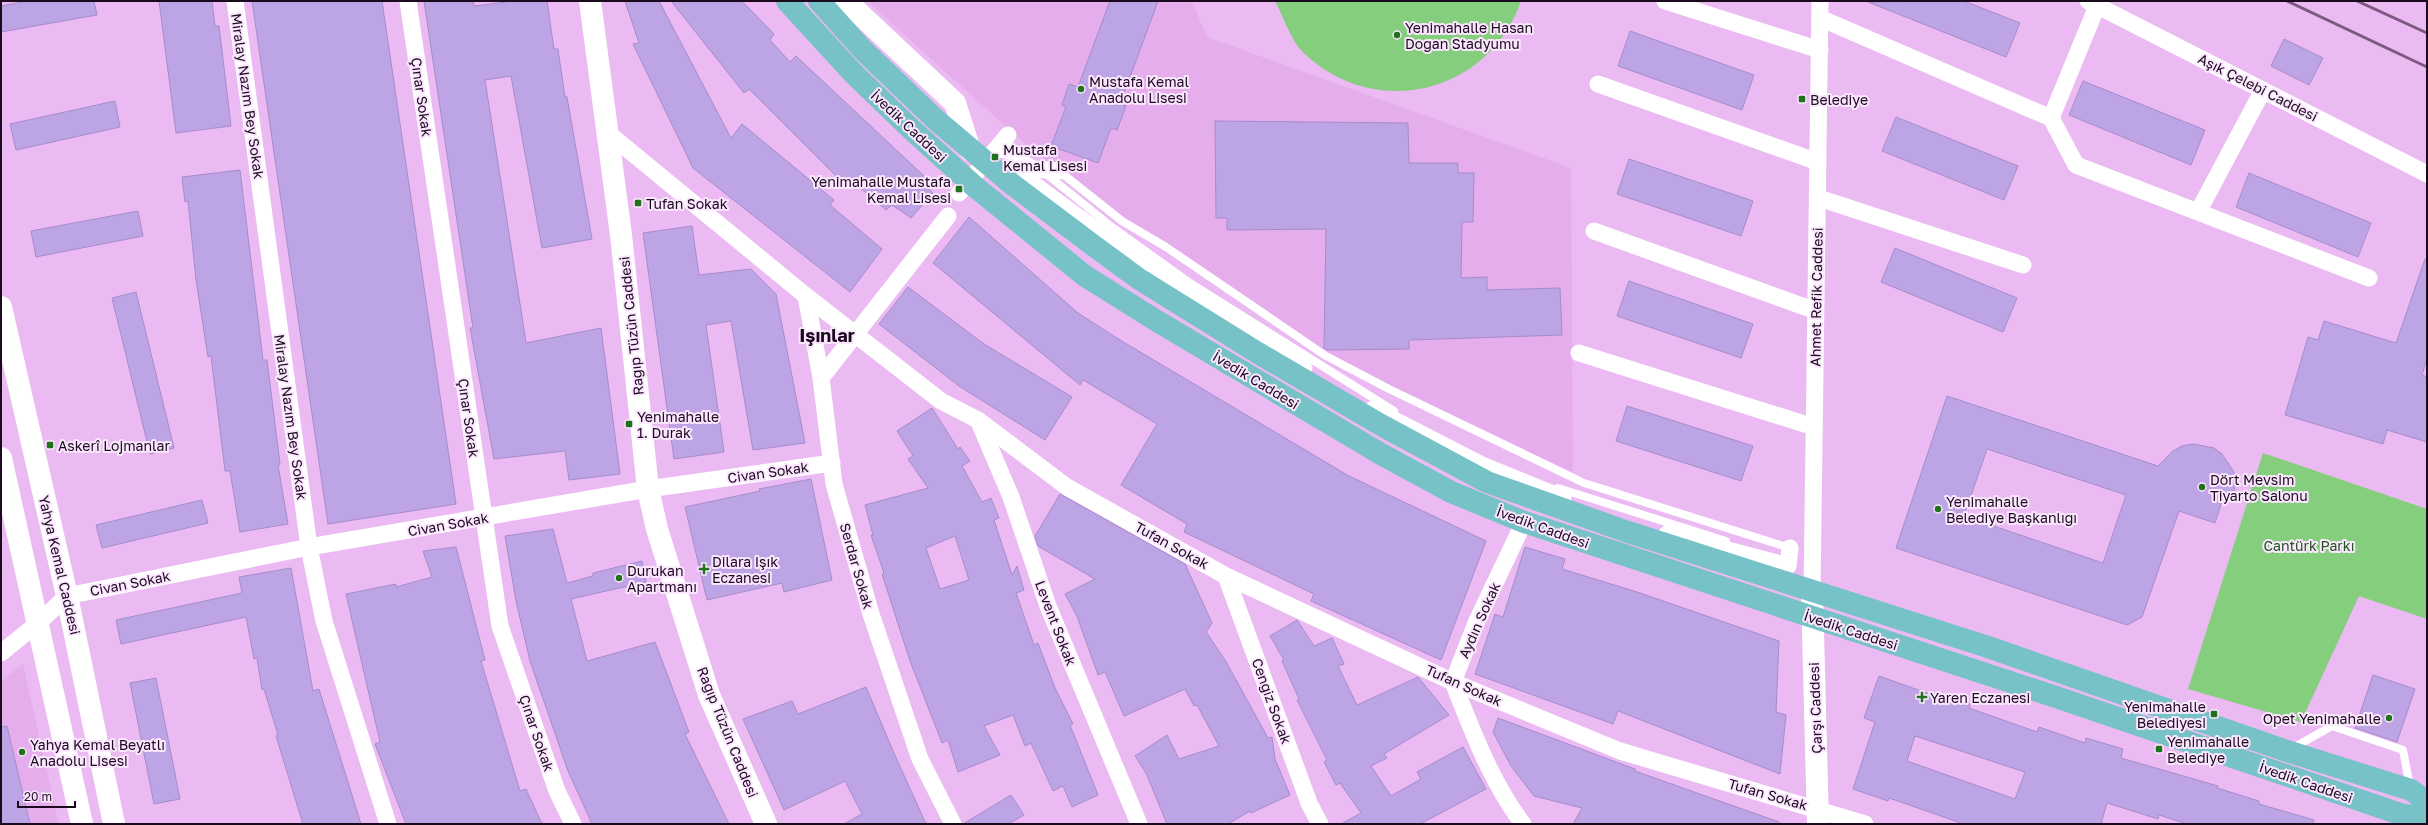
<svg xmlns="http://www.w3.org/2000/svg" width="2428" height="825" font-family="'Golos Text',sans-serif">
<rect width="100%" height="100%" fill="#ecbaf3"/>
<path fill="#e5adec" d="M867,1H1192L1207,37L1571,168L1573,472L1389,389L1326,356L1122,221L1022,141Z
M23,664L59,824H1V681Z"/>
<path fill="#84ce7e" d="M1275,1H1521C1488,96 1370,122 1300,49C1291,39 1282,14 1275,1Z
M2263,453L2427,509V619L2359,596L2301,722L2188,689Z"/>
<path fill="#bda4e5" stroke="#a58ccb" fill-rule="evenodd" d="M28,1H94L97,15L1,32V6Z
M159,1H212L215,26H219L231,126L176,133Z
M252,1H382L456,504L328,524Z
M424,1H473L474,6L514,1H547L554,49H558L565,97H567L592,239L542,248L511,76L485,80L523,323L526,343L601,328L620,474L569,480L565,451L494,459L470,328H473Z
M625,1H659L731,138L742,124L834,200L830,205L882,249L850,292L693,168L633,44L639,43Z
M671,1H742L774,34L770,40L790,62L796,56L924,176L919,181L933,193L911,218L892,205L886,210L850,179L845,185L749,89L744,93Z
M1110,1H1158L1120,104L1126,106L1117,130L1111,128L1098,163L1051,146L1066,107L1062,105L1069,84L1078,87Z
M1964,1L2020,23L2006,57L1868,2Z
M1630,31L1754,75L1742,110L1618,66Z
M2284,39L2323,58L2309,85L2271,66Z
M2083,81L2205,130L2191,165L2069,115Z
M115,101L120,127L16,150L10,124Z
M1896,117L2018,166L2004,200L1882,151Z
M1215,121L1408,123L1409,163H1458V173H1474L1473,222H1462L1461,278L1487,277V290L1560,288L1562,335L1409,340V349L1327,350L1324,348L1326,229L1227,230V218H1216Z
M1629,159L1753,201L1741,236L1617,194Z
M240,170L263,360H267L280,464L278,465L288,524L240,532L230,471H225L211,356L208,357L196,280L188,201L185,202L182,177Z
M2249,173L2371,223L2358,257L2236,207Z
M138,211L143,236L36,257L31,231Z
M969,217L1078,313L1120,340L1349,476L1486,541L1441,660L1311,601L1314,594L1184,532L1187,524L1121,485L1157,424L1083,380L1080,385L933,263Z
M692,226L699,275L751,269L776,294L805,443L753,450L731,321L706,325L724,452L674,459L643,233Z
M1895,248L2017,298L2003,332L1881,282Z
M2425,259H2427V358L2422,375L2427,377V442L2387,430L2383,444L2285,415L2308,337L2318,340L2324,321L2396,343Z
M1629,281L1753,324L1741,358L1617,316Z
M908,287L984,344L1072,397L1045,440L959,386L879,324Z
M136,292L174,448L150,454L112,298Z
M1947,396L2158,466L2173,451L2182,446L2193,444L2214,448L2222,454L2234,472L2235,498L2224,495L2215,523L2179,511L2142,617L2127,625L1896,548ZM1987,449L2126,495L2103,563L1964,516Z
M1627,406L1753,446L1741,481L1616,441Z
M932,408L958,449L960,447L970,461L962,466L982,502L991,498L999,518L994,520L1012,575L1017,566L1024,590L1016,593L1034,645L1038,643L1055,688L1073,724L1070,725L1098,795L1072,807L1063,786L1053,791L1031,743L1025,746L1013,715L984,726L1000,755L958,772L948,740L942,743L910,661L882,574L884,573L871,535H873L865,505L928,488L908,459L913,456L897,431ZM955,536L969,580L940,589L926,548Z
M811,479L832,580L784,592L782,583L707,600L685,507L760,491L759,489Z
M1060,494L1185,564L1212,623L1206,632L1225,660L1268,738L1272,737L1275,759L1290,795L1251,813L1250,811L1228,824H1167L1146,773L1135,756L1167,735L1179,759L1219,746L1197,705L1194,706L1185,689L1124,716L1105,672L1098,675L1077,616L1065,594L1095,579L1038,546L1035,536Z
M202,500L208,523L102,548L96,525Z
M553,529L567,583L593,576V573L642,561L646,582L571,599L587,661L655,642L689,732L685,734L729,824H592L568,771L530,661L516,601L505,536Z
M456,547L485,660L481,661L520,791L526,789L542,824H406L375,744L380,742L346,594L396,584V587L432,577L423,551Z
M1525,547L1565,559L1562,569L1637,592L1779,641L1776,712L1786,715L1780,774L1618,711L1613,724L1475,674L1495,614L1503,617Z
M291,568L313,691L319,689L361,824H303L276,736L278,735L264,689L262,690L257,658L254,659L246,617L121,644L116,620L242,593L239,577Z
M1297,620L1314,646L1332,638L1344,664L1338,666L1357,705L1418,677L1449,715L1384,754L1387,758L1371,766L1391,796L1421,779L1417,772L1463,747L1486,789L1420,824H1341L1361,813L1340,783L1336,785L1324,762L1327,760L1297,700L1299,699L1282,661L1284,660L1270,636Z
M2373,675L2415,689L2397,742L2355,728Z
M1879,676L1935,696L1970,704L1969,708L2037,732L2039,727L2085,743L2086,738L2123,749L2121,758L2218,786L2217,788L2259,801V804L2314,820L2313,824H2187L2159,815L2158,819L2107,803L2101,824H1964L1889,798L1888,801L1853,789L1875,722L1864,718ZM1915,736L2025,772L2015,799L1907,761Z
M156,678L180,799L154,804L130,683Z
M866,687L893,751L926,824H844L862,814L845,781L784,810L743,719L792,701L798,714Z
M1498,718L1635,769V771L1779,822V824H1573L1582,808L1534,796L1511,766L1493,732Z
M7,726L30,824H1V727Z
M1011,795L1024,815L1008,824H963Z"/>
<g fill="none" stroke-linecap="round" stroke-linejoin="round">
<path stroke="#fff" stroke-width="8" d="M993,152L1023,158L1036,166
M1059,171L1122,221L1166,247L1326,356L1389,389L1584,483L1790,548
M1045,173L1112,227L1190,283L1394,411
M1558,488L1726,541
M2291,749L2332,726L2403,750L2410,787"/>
<path stroke="#fff" stroke-width="17" d="M235,1L309,547L324,621L388,824
M408,1L500,626L557,791L573,824
M1665,1L1820,50
M2088,1L2427,174
M1820,18L2051,118L2076,165L2369,278
M1598,84L1818,162
M2051,118L2097,6
M608,133L806,296L941,401L978,420L1067,487L1226,576L1453,682L1620,751L1865,824
M1011,167C1105,239 1203,305 1304,368
M1011,167L1059,171
M959,193L1008,135
M1819,198L2023,265
M2198,212L2263,90
M1594,231L1816,311
M806,296L821,378L834,484L871,614L920,759L953,824
M1579,353L1814,427
M821,378L948,216
M1373,409L1482,465L1563,498
M979,422L1011,497L1048,606L1139,824
M1667,534L1788,566L1790,548
M1226,576L1309,803L1320,824
M1812,593L1820,1
M1,653L37,624L67,596L309,547L648,489L832,463
M1523,824C1491,782 1472,730 1453,682L1476,623L1524,522"/>
<path stroke="#fff" stroke-width="22" d="M590,1L621,235L648,489L657,529L709,695L766,824
M846,1L955,103L970,150
M1,307L67,596L114,824
M1,458L82,824
M1812,593L1818,824"/>
<path stroke="#76c2c7" stroke-width="22" d="M787,1L853,73L910,128L974,186L1085,276L1157,321L1381,454L1451,492L1524,522L2056,697L2403,815L2427,817
M819,1L863,50L935,119L1013,185L1094,246L1139,279L1258,353L1381,425L1487,482L1625,531L1988,647L2287,751L2411,790L2427,802"/>
<path stroke="#7b5a7f" stroke-width="3" d="M2287,1L2427,67
M2357,1L2427,33"/>
</g>
<g fill="#20731c" stroke="#fbe7fe" stroke-width="1.5">
<circle cx="1397" cy="35" r="4"/>
<circle cx="1081" cy="89" r="4"/>
<rect x="1798" y="95" width="8" height="8" rx="2"/>
<rect x="991" y="153" width="8" height="8" rx="2"/>
<rect x="955" y="185" width="8" height="8" rx="2"/>
<rect x="634" y="199" width="8" height="8" rx="2"/>
<rect x="625" y="420" width="8" height="8" rx="2"/>
<rect x="46" y="441" width="8" height="8" rx="2"/>
<circle cx="2202" cy="487" r="4"/>
<circle cx="1938" cy="509" r="4"/>
<path d="M702 563h4v4h4v4h-4v4h-4v-4h-4v-4h4z"/>
<circle cx="619" cy="578" r="4"/>
<path d="M1920 691h4v4h4v4h-4v4h-4v-4h-4v-4h4z"/>
<rect x="2210" y="710" width="8" height="8" rx="2"/>
<circle cx="2389" cy="718" r="4"/>
<rect x="2155" y="745" width="8" height="8" rx="2"/>
<circle cx="22" cy="752" r="4"/>
</g>
<g text-anchor="middle" dominant-baseline="central" stroke-width="4" stroke-linejoin="round" paint-order="stroke">
<g font-size="14" fill="#1b091e" stroke="#fbe7fe" text-anchor="start">
<text x="1405" y="27">Yenimahalle Hasan<tspan x="1405" dy="16">Doğan Stadyumu</tspan></text>
<text x="1089" y="81">Mustafa Kemal<tspan x="1089" dy="16">Anadolu Lisesi</tspan></text>
<text x="1810" y="99">Belediye</text>
<text x="1003" y="149">Mustafa<tspan x="1003" dy="16">Kemal Lisesi</tspan></text>
<text x="951" y="181" text-anchor="end">Yenimahalle Mustafa<tspan x="951" dy="16">Kemal Lisesi</tspan></text>
<text x="646" y="203">Tufan Sokak</text>
<text x="637" y="416">Yenimahalle<tspan x="637" dy="16">1. Durak</tspan></text>
<text x="58" y="445">Askerî Lojmanlar</text>
<text x="2210" y="479">Dört Mevsim<tspan x="2210" dy="16">Tiyarto Salonu</tspan></text>
<text x="1946" y="501">Yenimahalle<tspan x="1946" dy="16">Belediye Başkanlığı</tspan></text>
<text x="712" y="561">Dilara Işık<tspan x="712" dy="16">Eczanesi</tspan></text>
<text x="627" y="570">Durukan<tspan x="627" dy="16">Apartmanı</tspan></text>
<text x="1930" y="697">Yaren Eczanesi</text>
<text x="2206" y="706" text-anchor="end">Yenimahalle<tspan x="2206" dy="16">Belediyesi</tspan></text>
<text x="2381" y="718" text-anchor="end">Opet Yenimahalle</text>
<text x="2167" y="741">Yenimahalle<tspan x="2167" dy="16">Belediye</tspan></text>
<text x="30" y="744">Yahya Kemal Beyatlı<tspan x="30" dy="16">Anadolu Lisesi</tspan></text>
</g>
<g font-size="14" fill="#1b091e" stroke="#fbe7fe">
<text transform="translate(2258 87) rotate(27)">Aşık Çelebi Caddesi</text>
<text transform="translate(248 96) rotate(82)">Miralay Nazım Bey Sokak</text>
<text transform="translate(422 97) rotate(82)">Çınar Sokak</text>
<text transform="translate(909 126) rotate(43)">İvedik Caddesi</text>
<text transform="translate(1816 297) rotate(-89)">Ahmet Refik Caddesi</text>
<text transform="translate(631 326) rotate(-96)">Ragıp Tüzün Caddesi</text>
<text transform="translate(1256 380) rotate(31)">İvedik Caddesi</text>
<text transform="translate(291 417) rotate(82)">Miralay Nazım Bey Sokak</text>
<text transform="translate(469 418) rotate(82)">Çınar Sokak</text>
<text transform="translate(768 472) rotate(-8)">Civan Sokak</text>
<text transform="translate(448 524) rotate(-10)">Civan Sokak</text>
<text transform="translate(1543 527) rotate(20)">İvedik Caddesi</text>
<text transform="translate(1172 545) rotate(29)">Tufan Sokak</text>
<text transform="translate(60 565) rotate(77)">Yahya Kemal Caddesi</text>
<text transform="translate(857 566) rotate(74)">Serdar Sokak</text>
<text transform="translate(130 583) rotate(-11)">Civan Sokak</text>
<text transform="translate(1479 620) rotate(-66)">Aydın Sokak</text>
<text transform="translate(1056 623) rotate(69)">Levent Sokak</text>
<text transform="translate(1851 630) rotate(18)">İvedik Caddesi</text>
<text transform="translate(1464 685) rotate(24)">Tufan Sokak</text>
<text transform="translate(1272 701) rotate(70)">Cengiz Sokak</text>
<text transform="translate(1815 708) rotate(-92)">Çarşı Caddesi</text>
<text transform="translate(728 732) rotate(68)">Ragıp Tüzün Caddesi</text>
<text transform="translate(537 733) rotate(71)">Çınar Sokak</text>
<text transform="translate(2306 782) rotate(19)">İvedik Caddesi</text>
<text transform="translate(1768 794) rotate(16)">Tufan Sokak</text>
</g>
<g font-size="14" fill="#1d561a" stroke="#fbe7fe">
<text x="2309" y="545">Cantürk Parkı</text>
</g>
<g font-size="18" font-weight="bold" fill="#1b091e" stroke="#fbe7fe">
<text x="827" y="335">Işınlar</text>
</g>
</g>
<rect width="2428" height="825" fill="none" stroke="#1b091e" stroke-width="4"/>
<path d="M18 801v6h57v-6" fill="none" stroke="#1b091e" stroke-width="2"/>
<text x="24" y="801" font-size="12" fill="#1b091e" stroke="#fbe7fe" stroke-width="3" paint-order="stroke">20 m</text>
</svg>
